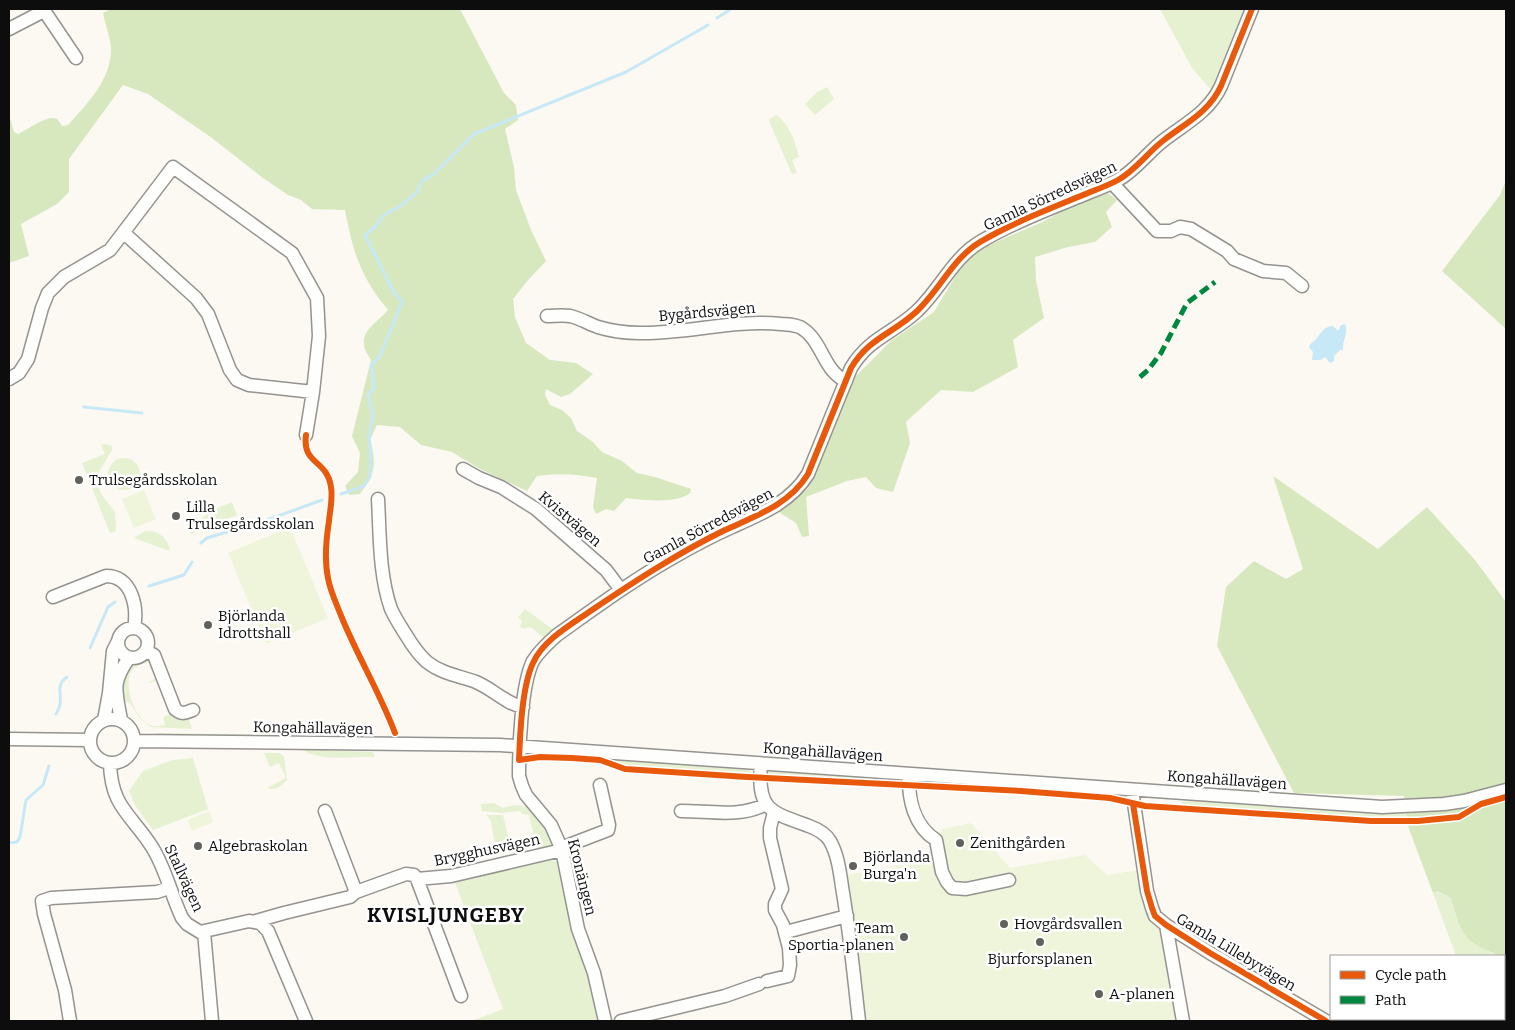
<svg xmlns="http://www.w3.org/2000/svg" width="1515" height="1030" font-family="Bitter,serif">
<rect width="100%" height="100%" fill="#fbf9f2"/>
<path fill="#e6f1d2" d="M1160,9H1246L1213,92L1192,68Z
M827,87L834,99L815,115L805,104L817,92Z
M777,115C790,126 795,141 799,157L792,160L797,173L792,174L769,121V119Z
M105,444L112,446V450L99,472L97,481L101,494L115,512L116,531L110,533L82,463L105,454L101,445Z
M108 474a16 16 0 1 1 32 0a16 16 0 1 1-32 0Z
M232,502L237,515L191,534L188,524L206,516L204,509L208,508L210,511Z
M145,531C158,530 168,537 170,551L134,538Z
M525,609L555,631L545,639L532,628L528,627L525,629L520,627L522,621L518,617Z
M146,659L151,661L154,667L153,669L151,670L148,662C142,664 134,666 131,672C123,687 136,722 153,726C157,727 162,725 165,725L163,717L170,714L157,681L148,683L156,678L175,717L181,721L189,719L192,729L150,727L138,716L131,704L127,702H121L119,691L129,666L139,661Z
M156,733L372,736L373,738L183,737L156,735Z
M305,749L372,752L375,755L374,757H371C352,757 319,761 303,750Z
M264,753H279L284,756L287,780C281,786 276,791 267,788L286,778L279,763L270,767Z
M193,758L208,809L153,830L135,805L129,791L143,771L173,760Z
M608,759L746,768L749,769L753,775L626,766Z
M773,770L898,779L901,782L765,776L767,771Z
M924,780L1107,794V796L917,782Z
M1202,800L1385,812H1425L1414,820H1382L1182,806L1180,805L1182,802Z
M494,803L503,808L514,805L529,807L549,828L554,847L538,852L529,815L523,814L520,811L502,813L482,811L481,804Z
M486,815H503L510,844L498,848L494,840L491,821Z
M543,859L560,862L602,1021H472L503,1009L454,880Z
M1436,891L1451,898L1457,920L1489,952L1502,956H1456L1433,893Z"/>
<path fill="#d7e8bf" d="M111,9H460L504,93L516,105L518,120L505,129L514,167L516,190L531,230L546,261L529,279L513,299L515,317L526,343L550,360L576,363L593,374L570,394L561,397L546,389L545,395L550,405L562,410L571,418L577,431L593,442L602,452L622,461L637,473L655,477L691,489L690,493C678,504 642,500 626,498L614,511L606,509L596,514L593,507L597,478C576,474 558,473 537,476L527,491L480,469L452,452L421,445L400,427L377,425L370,440C377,465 375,473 360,494L349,495L345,486L358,472L360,453L352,436L371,360C369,356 364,350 364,345C362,329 379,321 388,310C360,276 353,252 345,210L312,209L301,200L288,195L263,178L212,138L148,94L123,85L69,159V192L57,204L21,224L29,256L9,263V115L14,132L18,134C27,130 48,114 57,119C58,120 62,125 62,126L68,125C87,104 112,79 111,48C110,36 105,24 103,13Z
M1506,180V329L1442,271L1500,195Z
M1104,190L1117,200L1106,212L1112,227L1095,242L1068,247L1035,257L1036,281L1044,318L1013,340L1018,367L973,392L941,390L906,422L910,443L893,492L876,488L866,477L847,481L806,497L809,536L802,537L796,523L777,511L794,500L808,488L851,381L892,340L934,312L959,270L980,249L1040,223Z
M1273,476L1378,549L1427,507L1475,560L1506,602V958C1467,943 1462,940 1451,898L1437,891L1433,893L1409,829L1404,796L1294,793L1217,646L1226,587L1254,561L1286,579L1303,569Z"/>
<path fill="#eff5db" d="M144,490L156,519L134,528L122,499Z
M290,527L328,618L266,644L228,553Z
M209,811L213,822L192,831L187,820Z
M971,823L1010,868L1085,855L1107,875L1138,870L1148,918L1161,930L1179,1021H865L847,875L932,859L942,829Z"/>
<path fill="#c7e8f6" d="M1345,324C1349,332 1342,341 1343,350H1340L1334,356V361L1330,363L1325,357L1320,360H1312L1313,352L1309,347C1311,342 1314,342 1317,338C1323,331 1323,327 1333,326L1337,330H1339L1341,325Z"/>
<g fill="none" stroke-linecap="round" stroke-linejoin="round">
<path stroke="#c7e8f6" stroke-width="3" d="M717,18L731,9
M84,407L142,413
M341,494L364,486L370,477L371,456L369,435L373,415L368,395L374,388L371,365L380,356L402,302L393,291L365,235L376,226L384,215L403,204L417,192L422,181L434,174L474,134L626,72L708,25
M201,543L207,538L267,520L322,500
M149,586L184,575L192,562
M90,648L108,607L115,602
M56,714C67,698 52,687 67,677
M9,843L17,842L20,837L26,800L43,785L49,766"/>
<defs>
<path id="minor" d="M43,9L76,58
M9,29L38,14L43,9
M1112,183L1157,231H1171L1180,227L1191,229L1227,251L1234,259L1263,271L1286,273L1302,286
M547,316C554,316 563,315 570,316C580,318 589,324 598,327C611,331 627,333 640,333C687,334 734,319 781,324C787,324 794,325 800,327C823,340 822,370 846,381
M9,379L19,373L28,359L42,308L48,293L64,277L110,250L173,167L292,253L317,298L319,336L313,392L249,385L237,380L230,370L208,314L196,298L124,233
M306,435L313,392
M463,469L479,478L501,487L536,509L606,570L621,590
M378,499C380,535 379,575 391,609C395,618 401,627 406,635C412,645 419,655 427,662C442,674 460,676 476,682C493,689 506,704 523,707
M53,597L106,576C132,576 138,607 134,628
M118 643a15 15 0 1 1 30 0a15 15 0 1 1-30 0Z
M146,651L154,655L175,709C182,715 185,713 193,710
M90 741a22 22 0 1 1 44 0a22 22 0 1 1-44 0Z
M104,720L109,693L113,651L118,641
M121,720C116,691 111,683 129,658
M9,739L89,740
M134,741L500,745L1382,807L1444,804L1464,801L1506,790
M110,763C111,807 131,814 152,847C166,869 171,895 182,918L187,924L200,932L249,921L260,923L268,931L306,1021
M761,764C757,810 770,812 809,826C817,829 826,834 830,841C839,857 840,875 843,893C850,935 854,978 859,1021
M909,774C908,799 914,826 936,840L942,872L947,882L952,888L966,889L1009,880
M1132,790L1147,891L1152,908L1155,916L1166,925L1210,953L1326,1021
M325,811L356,892
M681,811C709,811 741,818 766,804
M561,848L608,830L609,825L600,785
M417,879L461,996
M256,921L284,913L350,897L356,892L406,874L414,875L417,879L451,876L562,850
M1166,925L1183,1021
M204,932L212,1021
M786,932L847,916
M767,981L788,976L790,965L789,948L783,925L775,910V904L782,889L770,838V828L774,812
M70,1021L65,990L44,914L42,901L51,898L157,892L169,888
M605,1021L594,973L578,929L562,850L551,825L526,795L522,786L519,776C519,748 521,685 533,661C539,651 548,643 557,635C595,608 633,580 674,557C693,546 712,536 732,527C761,514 791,502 808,474L851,368C869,338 892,334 916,312C939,291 953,258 980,242C1012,223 1049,209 1083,195C1095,190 1107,186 1118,180C1136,170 1148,152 1164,140C1186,123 1209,112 1221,86L1252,9
M621,1021L725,996L759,984"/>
</defs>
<use href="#minor" stroke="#949390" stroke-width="15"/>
<use href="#minor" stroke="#fefefd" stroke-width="12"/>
<path stroke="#00873e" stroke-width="5" stroke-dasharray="10 5" stroke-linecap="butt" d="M1140,377L1148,370L1161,353L1187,303L1215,282"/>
<defs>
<path id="cycleway" d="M1252,9L1221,86C1209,112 1186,123 1164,140C1148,152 1136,170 1118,180C1107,186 1095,190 1083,195C1049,209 1012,223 980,242C953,258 939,291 916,312C892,334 869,338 851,368L808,474C790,504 756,516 725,530C678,553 635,581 592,610C572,624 543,640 533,663C522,686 520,734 519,760L540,757L572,758L600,760L625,769L747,777L1021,791L1110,798L1145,806L1371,821H1418L1459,817L1481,804L1506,797
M306,435C302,465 327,459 331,487C333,498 330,510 329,521C326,540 324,559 328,578C330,591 337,605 342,618C358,657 380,693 395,733
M1133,804L1147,891L1152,908L1155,916L1166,925L1210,953L1326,1021"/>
</defs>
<use href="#cycleway" stroke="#fff" stroke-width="9"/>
<use href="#cycleway" stroke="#e8590c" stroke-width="6"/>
</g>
<g fill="#60605d" stroke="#fff" stroke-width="2">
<circle cx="79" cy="480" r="5"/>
<circle cx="176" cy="516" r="5"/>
<circle cx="208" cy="625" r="5"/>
<circle cx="960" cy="843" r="5"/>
<circle cx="198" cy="846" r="5"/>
<circle cx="853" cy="866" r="5"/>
<circle cx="1004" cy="924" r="5"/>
<circle cx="904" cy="937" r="5"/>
<circle cx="1040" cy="942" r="5"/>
<circle cx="1099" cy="994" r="5"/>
</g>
<g text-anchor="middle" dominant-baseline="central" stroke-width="5" stroke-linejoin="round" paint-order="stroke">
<g font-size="15" fill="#0d0d0d" stroke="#fff">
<text transform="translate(1050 196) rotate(-25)">Gamla Sörredsvägen</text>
<text transform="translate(707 312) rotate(-5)">Bygårdsvägen</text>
<text transform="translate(570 519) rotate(40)">Kvistvägen</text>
<text transform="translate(708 526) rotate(-28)">Gamla Sörredsvägen</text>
<text transform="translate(313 728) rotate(1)">Kongahällavägen</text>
<text transform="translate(823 752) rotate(4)">Kongahällavägen</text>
<text transform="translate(1227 780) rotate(4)">Kongahällavägen</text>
<text transform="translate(487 850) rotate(-12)">Brygghusvägen</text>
<text transform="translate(582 877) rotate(76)">Kronängen</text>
<text transform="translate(184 878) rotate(65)">Stallvägen</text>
<text transform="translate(1236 952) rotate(31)">Gamla Lillebyvägen</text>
</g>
<g font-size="15" fill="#0d0d0d" stroke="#fff" text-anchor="start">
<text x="89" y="480">Trulsegårdsskolan</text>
<text x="186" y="507">Lilla<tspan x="186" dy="17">Trulsegårdsskolan</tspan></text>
<text x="218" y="616">Björlanda<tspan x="218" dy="17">Idrottshall</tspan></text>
<text x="970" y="843">Zenithgården</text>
<text x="208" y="846">Algebraskolan</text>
<text x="863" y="857">Björlanda<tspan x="863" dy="17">Burga'n</tspan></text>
<text x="1014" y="924">Hovgårdsvallen</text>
<text x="894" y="928" text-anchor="end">Team<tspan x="894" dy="17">Sportia-planen</tspan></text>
<text x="1040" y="959" text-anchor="middle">Bjurforsplanen</text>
<text x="1109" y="994">A-planen</text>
</g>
<g font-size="20" font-weight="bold" letter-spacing="1" fill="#0d0d0d" stroke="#fff">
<text x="446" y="915">KVISLJUNGEBY</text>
</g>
</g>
<rect width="1515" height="1030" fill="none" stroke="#0d0d0d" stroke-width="20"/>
<rect x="1330" y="955" width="175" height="65" fill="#ffffff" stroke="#9e9e9e"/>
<rect x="1340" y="971" width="25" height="8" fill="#e8590c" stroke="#9e9e9e"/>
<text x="1375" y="980" font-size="15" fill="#0d0d0d">Cycle path</text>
<rect x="1340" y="996" width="25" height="8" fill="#00873e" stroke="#9e9e9e"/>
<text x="1375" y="1005" font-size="15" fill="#0d0d0d">Path</text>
</svg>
